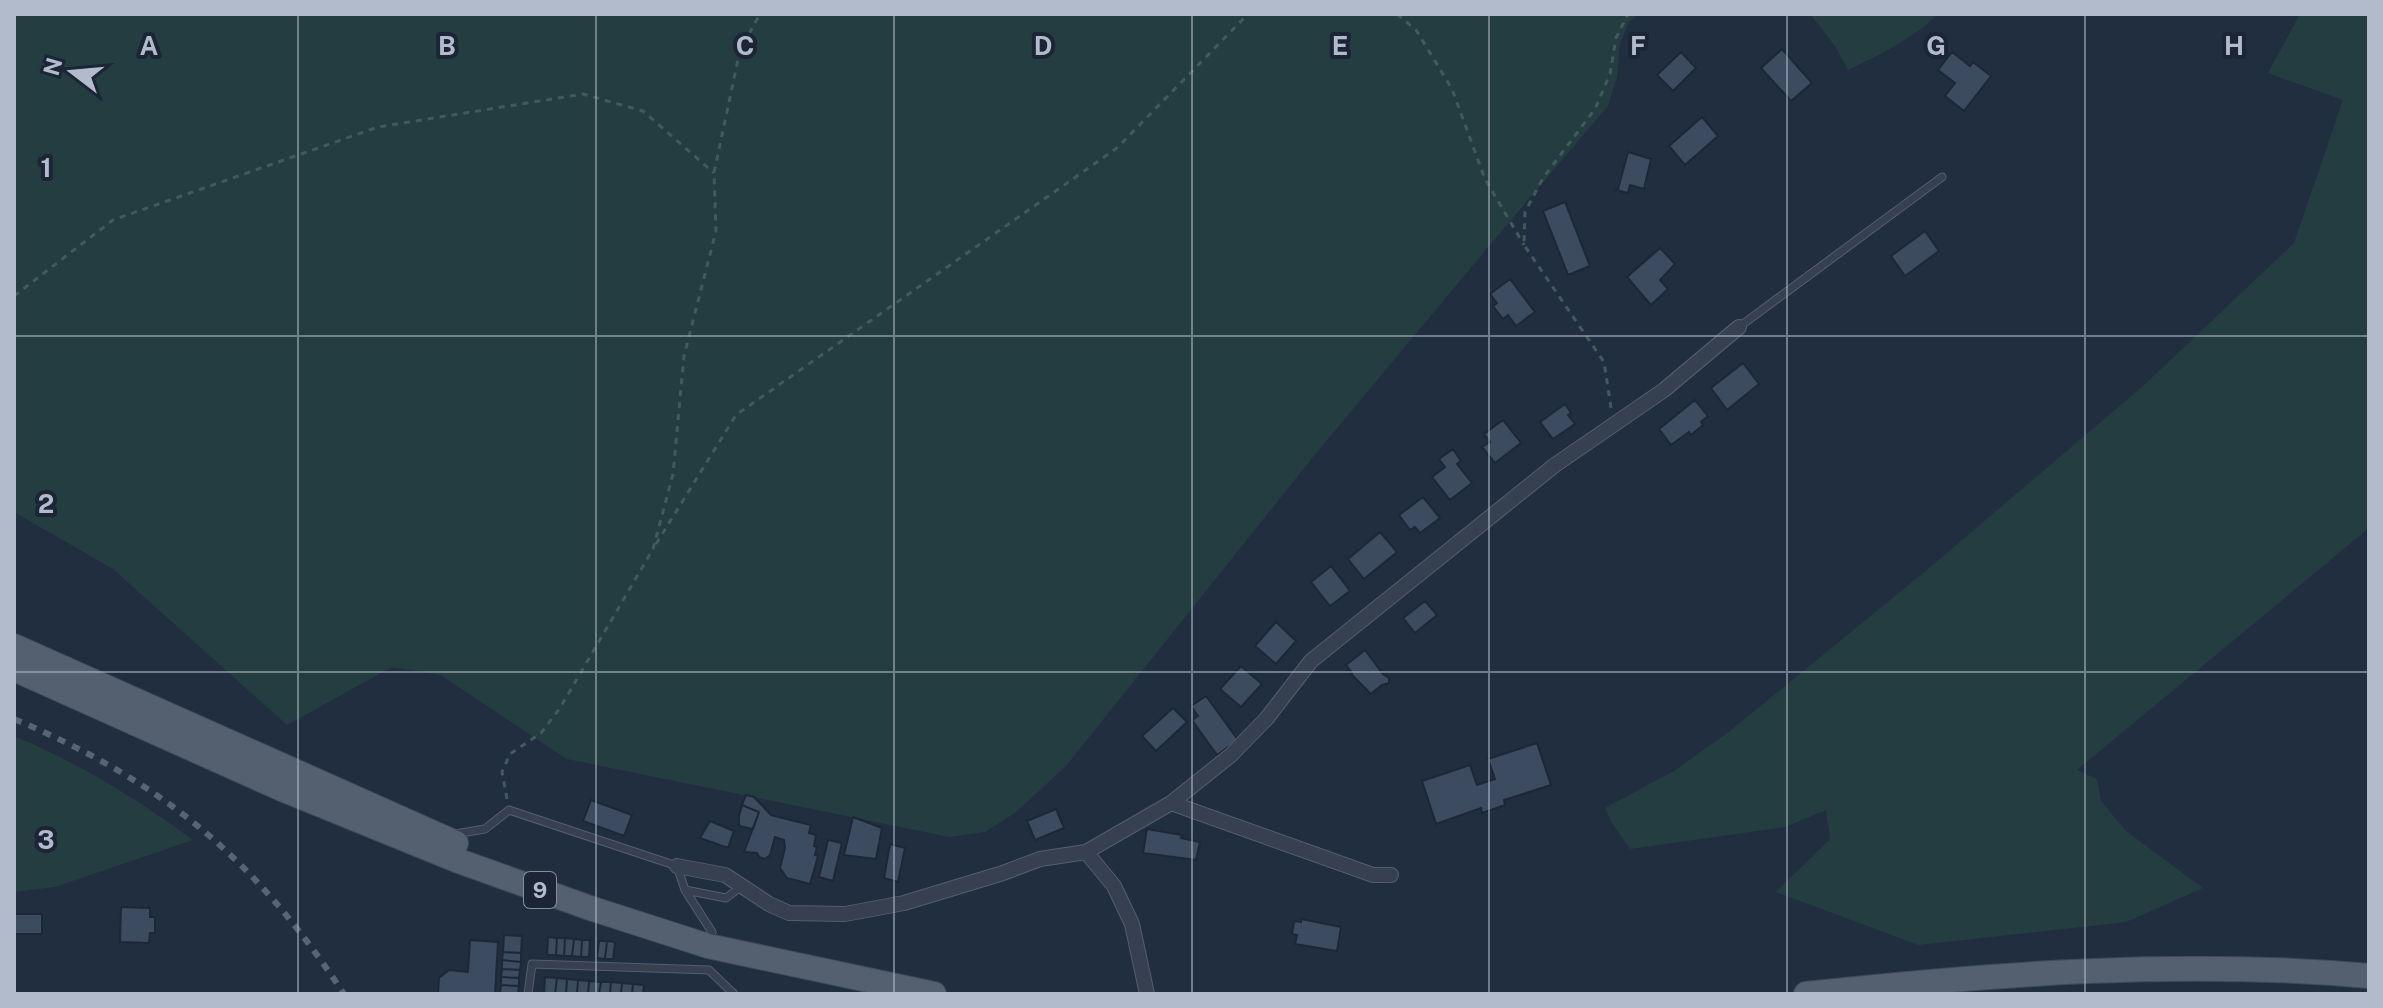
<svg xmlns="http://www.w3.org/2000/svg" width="2383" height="1008" font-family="'Public Sans',sans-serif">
<rect width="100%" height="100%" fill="#212e40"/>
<path fill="#243d41" d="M14,14H1639L1629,22L1620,43L1617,77L1608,106L1489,246L1317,452L1066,766L1015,813L985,832L949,837L567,759L441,675L392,667L287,725L113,569L14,512Z
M1810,14H1938C1913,39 1879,55 1848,70L1835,46Z
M2300,14H2369V528L2077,770L2097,779L2101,801L2126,831L2203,888L2126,922L1918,945L1776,892L1830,839L1826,810L1785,827L1630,849L1612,823L1605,808L1674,771L1730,731L1928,569L2143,386L2294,243L2343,100L2268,73Z
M14,736C79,763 136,798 193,840L55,887L14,892Z"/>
<path fill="#3d4b60" stroke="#1d2737" stroke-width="2" d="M1782,49L1812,83L1791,101L1761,68Z
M1681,52L1696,68L1673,91L1657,75Z
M1952,52L1970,66L1973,62L1991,76L1964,111L1945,96L1955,83L1938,70Z
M1702,117L1718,136L1685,165L1669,146Z
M1628,152L1651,159L1644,189L1630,185L1628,193L1616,190L1618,189Z
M1565,202L1590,266L1568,275L1543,211Z
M1925,231L1939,251L1905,276L1891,256Z
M1660,248L1675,264L1660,280L1668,289L1651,305L1627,277Z
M1510,279L1535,312L1516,326L1508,315L1503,319L1493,306L1497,303L1490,294Z
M1743,363L1759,384L1727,410L1711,388Z
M1695,400L1708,416L1701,422L1703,425L1691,435L1689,432L1671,445L1659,429Z
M1565,404L1571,413L1568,415L1575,424L1553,439L1540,422Z
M1503,420L1521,443L1495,463L1482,447L1490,442L1484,434Z
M1453,449L1461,461L1457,464L1472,483L1450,500L1432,477L1445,467L1439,459Z
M1423,497L1440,518L1420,533L1415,527L1410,530L1399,515Z
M1380,532L1397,552L1364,579L1348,559Z
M1331,566L1350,591L1330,606L1311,582Z
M1425,601L1437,615L1415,633L1403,618Z
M1276,622L1296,641L1276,664L1255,646Z
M1365,650L1383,674L1389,678V683L1382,685L1371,694L1351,674L1352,673L1346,665Z
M1241,666L1262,684L1241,707L1220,689Z
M1206,696L1238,740L1217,755L1192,720L1198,716L1191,706Z
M1173,708L1187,722L1156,751L1142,736Z
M1537,743L1551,785L1504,800L1505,805L1482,813L1481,808L1436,824L1422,781L1470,765L1477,785L1495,779L1488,759Z
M746,795L754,797L771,815L811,825L809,833L816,835L814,846L817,847L815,855L818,856L810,884L787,878L780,868L785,848L784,840L775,837L770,855L765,859L759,857L757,853L744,852L759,812L742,805Z
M591,800L632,815L624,836L583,821Z
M742,805L759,812L753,829L739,826V816Z
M1056,809L1064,828L1035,840L1027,821Z
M853,817L882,828L876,859L844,855Z
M710,821L734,831L728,848L700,838Z
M1147,829L1182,835L1181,838L1200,842L1196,860L1143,853Z
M828,840L842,843L833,881L819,877Z
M890,844L905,848L898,882L884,878Z
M121,907L150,908V917H155V933H150L149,943L120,942Z
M14,914H42V934H14Z
M1301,919L1341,927L1337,951L1295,944L1297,935L1292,934L1294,921L1301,922Z
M504,935L522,936L521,953L503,952Z
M548,937L557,938L556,955H547Z
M557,938H565L564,956L556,955Z
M565,938L574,939L572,956H564Z
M574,939L582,940L581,957L572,956Z
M470,940L498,942L495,994H438L439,978L449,970L468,972Z
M582,940H590L589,957H581Z
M599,941H607L605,959L597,958Z
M607,941L615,942L613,959H605Z
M503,952L521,953V962L502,960Z
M502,960L521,962L520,970L502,969Z
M502,969L520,970L519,978L501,977Z
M501,977L519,978V986L501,985Z
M545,977L557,978L555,994H544Z
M557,978L567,979L566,994H555Z
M567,979L578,980L577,994H566Z
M578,980L589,981L588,994H577Z
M589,981L601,982L599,994H588Z
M601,982H611L610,994H599Z
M611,982L622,983L621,994H610Z
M622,983L633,984L632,994H621Z
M633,984L644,985L643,994H632Z
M501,985L519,986L518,994H500Z"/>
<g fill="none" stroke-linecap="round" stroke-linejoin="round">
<defs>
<path id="lane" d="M1739,327L1942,177
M455,834L485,829L509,810L677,866L685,890L712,932
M685,890L726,898L742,886
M528,994L532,964L709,970L734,994"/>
<path id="street" d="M1171,803L1373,875H1391
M1086,852L1114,886L1132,924L1147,994
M677,866L725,875L769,904L789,913L845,914L904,903L1003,873L1040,859L1086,852L1171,803L1231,755L1267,718L1311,661L1555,465L1664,390L1739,327"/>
<path id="primary" d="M14,646L456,843
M14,669L284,790L456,860L590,908L708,946L934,994
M1806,994C1994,974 2181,959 2369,976"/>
</defs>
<use href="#lane" stroke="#545e6e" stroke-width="9"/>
<use href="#street" stroke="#545e6e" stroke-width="16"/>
<use href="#primary" stroke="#3f4959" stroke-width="26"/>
<path stroke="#425a5e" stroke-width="3" stroke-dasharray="6 6" stroke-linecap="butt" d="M1397,14L1416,30L1452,89L1485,179L1524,245
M14,296L113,220L378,127L583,94L643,111L714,173
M1611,408L1604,362L1524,245L1525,212L1543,178L1595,109L1610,74L1616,38L1628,14
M656,544L736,415L1117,148L1248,14
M507,799L502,772L510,754L541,733L560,708L653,549L673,474L684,356L716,231L714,173L740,50L760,14"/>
<use href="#lane" stroke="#364050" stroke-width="7"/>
<use href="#street" stroke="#364050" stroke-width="14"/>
<use href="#primary" stroke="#545f70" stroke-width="24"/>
<path stroke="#576477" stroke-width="6" stroke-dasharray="8 8" stroke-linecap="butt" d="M14,719C164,782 255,859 344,994"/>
</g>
<path fill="none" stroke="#b2bbcb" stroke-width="2" stroke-opacity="0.55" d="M298,14V994M596,14V994M894,14V994M1192,14V994M1489,14V994M1787,14V994M2085,14V994M14,336H2369M14,672H2369"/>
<g text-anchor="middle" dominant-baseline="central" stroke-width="8" stroke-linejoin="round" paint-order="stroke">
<rect fill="#1b2535" stroke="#858e9e" stroke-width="2" x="524" y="872" width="32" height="36" rx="6"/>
<g font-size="22" font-weight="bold" fill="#b2bbcb">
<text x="540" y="890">9</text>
</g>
</g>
<g font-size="26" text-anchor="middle" font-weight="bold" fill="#b2bbcb" stroke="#1b2535" stroke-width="8" stroke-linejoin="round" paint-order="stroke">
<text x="149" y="55">A</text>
<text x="447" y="55">B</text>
<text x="745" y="55">C</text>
<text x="1043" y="55">D</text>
<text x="1340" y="55">E</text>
<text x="1638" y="55">F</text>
<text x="1936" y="55">G</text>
<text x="2234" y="55">H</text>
<text x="46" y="177">1</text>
<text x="46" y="513">2</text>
<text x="46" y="849">3</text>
</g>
<rect width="2383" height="1008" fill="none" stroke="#b2bbcb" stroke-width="32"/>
<g transform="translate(72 72) rotate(286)" stroke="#1b2535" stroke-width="6" paint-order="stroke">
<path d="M0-6L14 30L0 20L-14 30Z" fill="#b2bbcb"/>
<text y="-12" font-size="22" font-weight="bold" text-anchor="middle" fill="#b2bbcb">N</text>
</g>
</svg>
